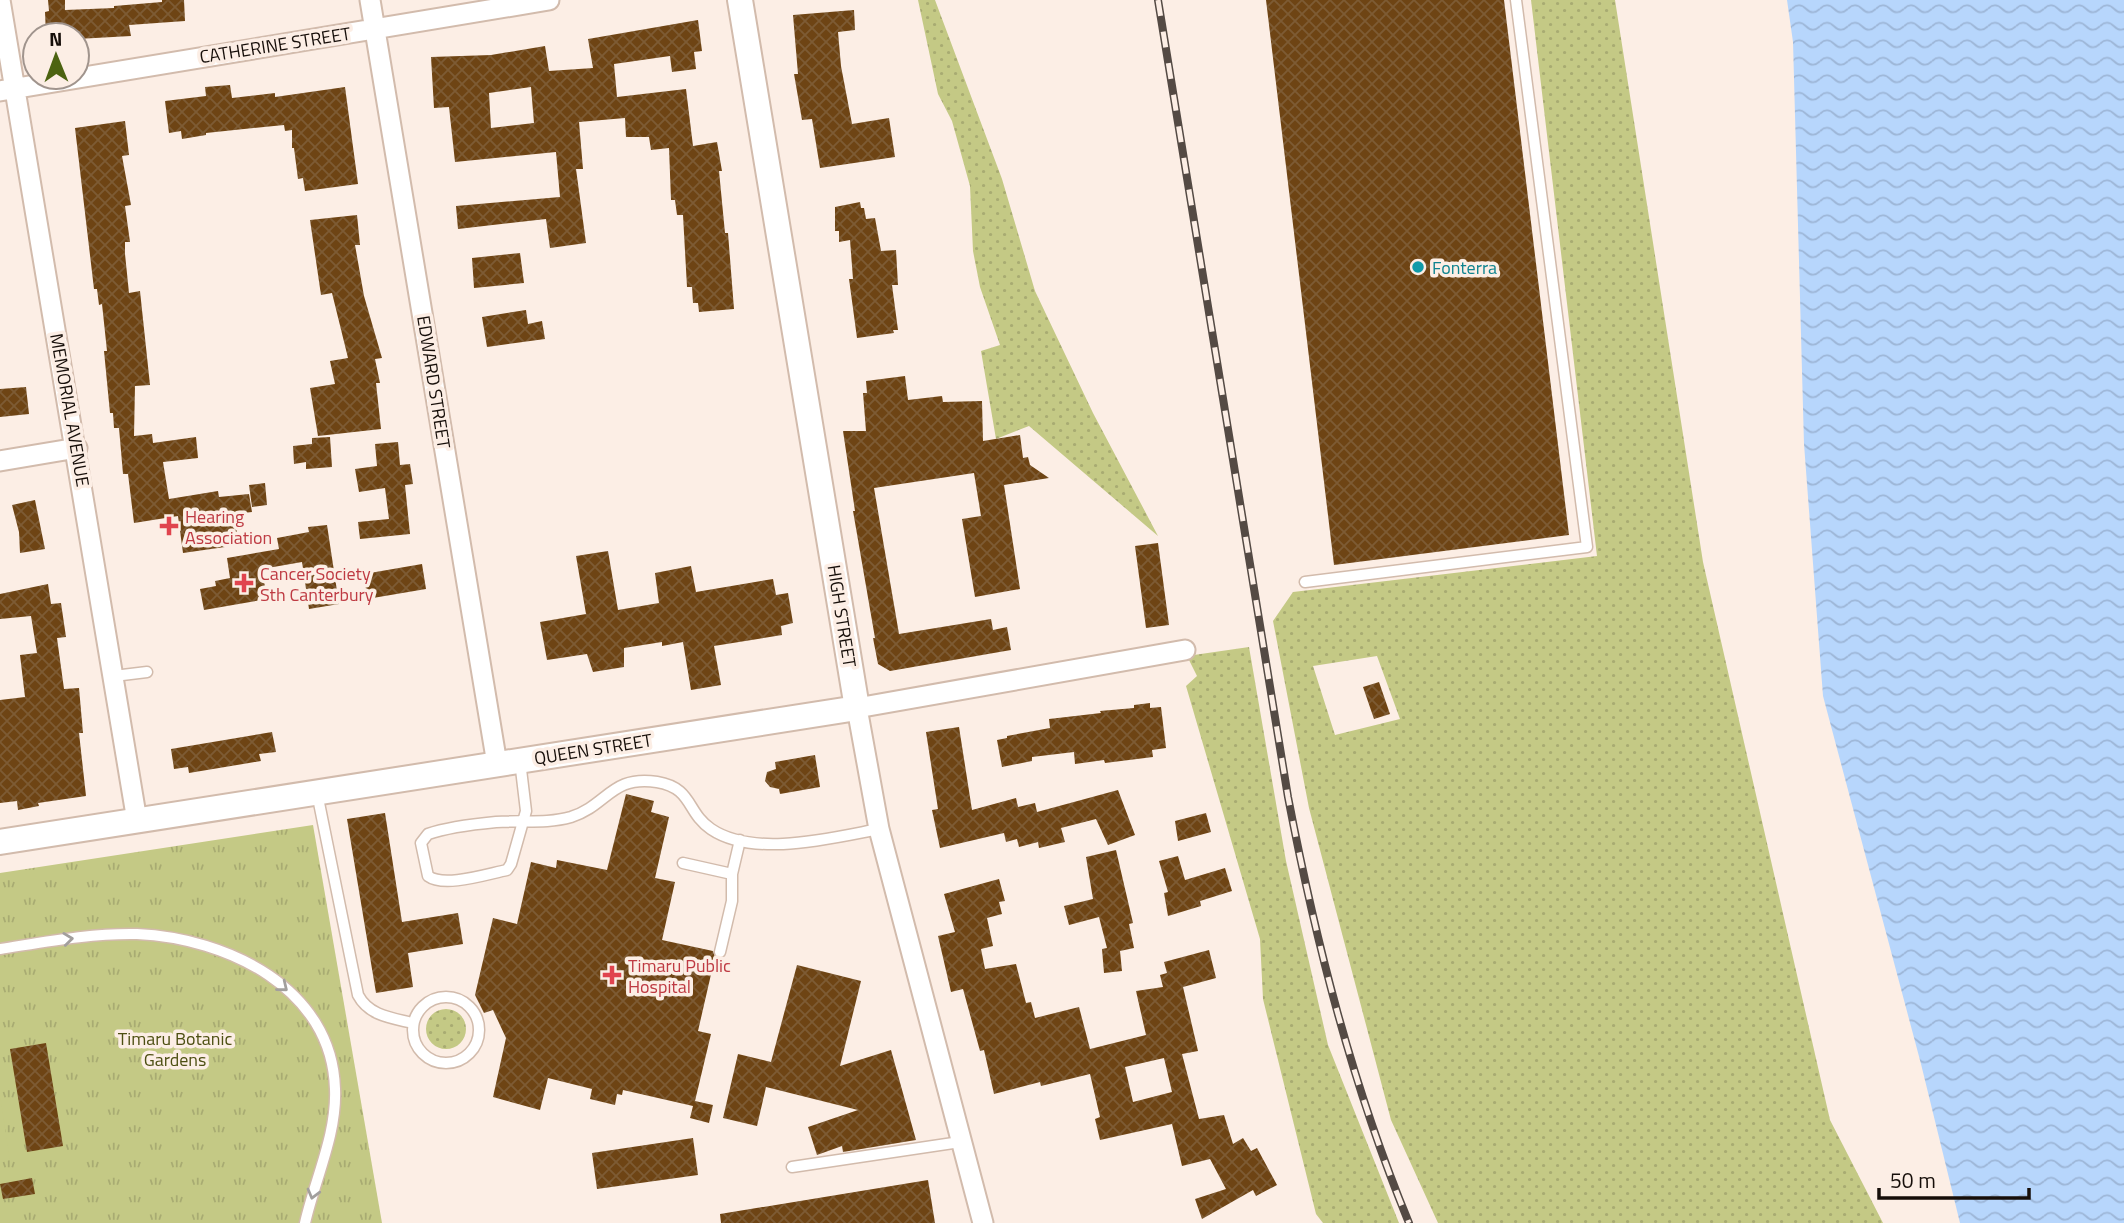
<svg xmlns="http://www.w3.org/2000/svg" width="2124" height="1223" font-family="'Titillium Web',sans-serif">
<defs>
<pattern id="grass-dots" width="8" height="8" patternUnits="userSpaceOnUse" patternTransform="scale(1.75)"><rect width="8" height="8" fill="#c4c985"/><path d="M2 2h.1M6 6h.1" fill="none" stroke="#a8ab72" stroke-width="1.8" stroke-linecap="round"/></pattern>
<pattern id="park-tufts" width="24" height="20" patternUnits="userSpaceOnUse" patternTransform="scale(1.75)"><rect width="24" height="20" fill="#c4c985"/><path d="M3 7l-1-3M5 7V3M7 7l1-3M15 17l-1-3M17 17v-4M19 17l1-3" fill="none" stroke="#a8ab72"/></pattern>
<pattern id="water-waves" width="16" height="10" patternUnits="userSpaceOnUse" patternTransform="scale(1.75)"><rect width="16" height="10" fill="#b7d6fc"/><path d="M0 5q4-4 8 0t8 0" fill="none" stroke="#9db6d7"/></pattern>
<pattern id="building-cross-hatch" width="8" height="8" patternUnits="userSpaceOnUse" patternTransform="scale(1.75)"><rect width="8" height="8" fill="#6e4414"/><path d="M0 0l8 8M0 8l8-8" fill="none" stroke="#7d5b34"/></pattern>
</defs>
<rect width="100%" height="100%" fill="#fceee5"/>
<path fill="url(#grass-dots)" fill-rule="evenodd" d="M918,0H935L1002,179L1035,291L1093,413L1158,536L1029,426L996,439L981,351L1000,345L980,287L973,251L970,186L952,121L938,94Z
M1531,0H1615L1703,562L1830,1120L1883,1223H1438L1391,1120L1309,808L1273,621L1293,592L1597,556ZM1377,656L1400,719L1335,735L1313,666Z
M1249,647L1286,861L1328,1045L1399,1223H1323L1316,1214L1263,999L1260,939L1186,686L1197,676L1187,656Z
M426 1029a20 20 0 1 1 40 0a20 20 0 1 1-40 0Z"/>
<path fill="url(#park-tufts)" d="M313,825L382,1223H0V873Z"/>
<path fill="#c4c985" d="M0,1095L10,1160L0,1162Z"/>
<path fill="url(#water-waves)" d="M1787,0H2124V1223H1960L1921,1064L1823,696L1804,444L1793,42Z"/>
<path fill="url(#building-cross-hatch)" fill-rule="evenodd" d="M48,0H65V10L114,8V6L162,2V0H184L185,21L129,25L131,36L77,39V35H46L45,12L49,11Z
M1266,0H1504L1569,535L1334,565Z
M854,10L855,30L838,32L841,66L852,124L889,118L895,157L820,168L812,119L802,120L794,74H798L793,15Z
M698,20L702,51L694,52L696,69L672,72L670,56L614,64L617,97L686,89L693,146L717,142L722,171H719L725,233H728L734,309L699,312L698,303H693L692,287H687L683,215H677L675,200H671L669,148L651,150L649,137H626L625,118L579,122L583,169H576L586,243L550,248L546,219L458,229L456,206L560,197L556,152L455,162L449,107L434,108L431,57L491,55L545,46L549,71L593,68L588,39ZM531,87L534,123L491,128L489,93Z
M230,85L232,98L275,93V97L345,87L358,184L305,191L303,178L298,179L294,148H292V130L285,131L284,125L206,133V135L182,139L181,131L169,133L165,101L206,96L205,87Z
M125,121L129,155L122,156L131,205L125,206L130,242H125V254L129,293L140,291L150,385L135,386L134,436L152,434L153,443L196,437L198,458L163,462L169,499L218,491L219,497L249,494L252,512L234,514L239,545L183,553L178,516L134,523L128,474H123L119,428H114L113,413H110L104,351H107L102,304L99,305L97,289H94L75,128Z
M860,202L861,208H864L866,219L875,218L881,251L896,250L898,285H892L898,330H893L894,333L857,338L849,279H853L850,240L839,242V231H835V207Z
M357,215L360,245H355L364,296L382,358L375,359L380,383H376L381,429L318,436L310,388L335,384L330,361L348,358L332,293L321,295L310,220Z
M520,253L524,283L474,288L472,258Z
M526,310L528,324L542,321L545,339L487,347L482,317Z
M905,376L908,400L942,396L943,402L982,401L983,441L1020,435L1023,458L1028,457L1030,465L1049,478L1004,485L1020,589L975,597L962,519L981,516L974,473L874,488L899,634L991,619L993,630L1007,627L1011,650L890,671L878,664L873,638H875L853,511H855L843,431H866L863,393H867L866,381Z
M26,387L29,414L0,417V389Z
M330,437L332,467L306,469V462L294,464L293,446L312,444V438Z
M398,442L400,465L410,464L413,484L405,485L410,534L360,539L358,522L389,519L385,488L359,492L355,469L377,466L375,444Z
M265,483L267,505L252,507L249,485Z
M35,500L45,549L20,553L19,532L12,505Z
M327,525L339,604L309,609L302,562L262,569L267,599L204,610L200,589L216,586L215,581L230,578L227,558L279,549L277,538L309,532L308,527Z
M1158,543L1169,625L1146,628L1135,546Z
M608,551L618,610L659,603L655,573L691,566L696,592L773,579L776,595L788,593L793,623L781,626L782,635L714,646L721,685L691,690L683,642L662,646V642L624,648V667L593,672L587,654L547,660L540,622L586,614L576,556Z
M422,564L426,589L367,599L364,574Z
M48,584L51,604L61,603L66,637L57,638L64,689L79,688L83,733H79L86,796L38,803L39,806L18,810L17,801L0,803V700L25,697L20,655L37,653L31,616L0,619V594Z
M1379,682L1390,714L1374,719L1363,687Z
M1150,703V708L1161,707L1166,748L1152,750L1153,757L1105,763L1104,760L1075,764L1074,752L1032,757V761L1002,767L997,740L1007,738V736L1050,728L1049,719L1101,713L1100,711L1134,708V705Z
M959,727L972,810L1016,798L1018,807L1035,803L1037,812L1118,790L1135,835L1108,845L1096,819L1061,828L1065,842L1039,848L1038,842L1019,847L1017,839L1006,842L1004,833L940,848L932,810L938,809L926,732Z
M272,732L276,752L259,754L261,761L189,773L188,767L174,769L171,749Z
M815,755L820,787L780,794L779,789L770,787L765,781L767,772L776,769L775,762Z
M626,794L654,801L651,812L669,817L655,878L675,882L662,940L713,951L715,957L698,1031L711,1034L695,1101L713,1105L709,1123L690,1118L693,1106L623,1090L622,1095L617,1094L615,1105L590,1099L592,1089L548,1078L540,1110L493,1097L506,1038L493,1010L484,1013L475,995L493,918L517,924L531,862L556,868L557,860L607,870Z
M385,813L402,922L458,913L463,944L408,953L413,987L376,993L347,819Z
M1206,813L1211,832L1178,841L1175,821Z
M1116,850L1133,923L1129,924L1134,948L1120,951L1122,971L1104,973L1102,949L1107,948L1099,917L1069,925L1064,906L1093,899L1086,857Z
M1178,856L1185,880L1225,868L1232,891L1200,901L1201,906L1168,916L1164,893L1168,892L1159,861Z
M999,879L1005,901L999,902L1002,914L987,918L993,946L981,949L985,969L1016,964L1026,1003L1031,1002L1035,1018L1079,1007L1090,1049L1146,1035L1136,991L1163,987L1160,975L1167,973L1164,962L1209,950L1216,978L1183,987L1198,1051L1182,1054L1199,1119L1224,1115L1233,1144L1243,1138L1251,1151L1257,1148L1277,1185L1256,1196L1253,1190L1202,1219L1195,1199L1226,1189L1210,1159L1182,1166L1172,1124L1100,1140L1095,1119L1100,1117L1090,1074L1041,1086L1040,1082L994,1094L984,1050L980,1051L963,989L951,992L938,936L955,932L944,894ZM1164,1058L1172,1092L1133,1102L1125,1067Z
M797,965L861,981L840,1066L891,1050L916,1140L843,1152L842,1146L817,1155L808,1127L858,1110L766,1087L757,1126L723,1118L738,1054L771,1062Z
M46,1043L63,1146L27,1152L10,1049Z
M693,1138L698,1175L597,1189L592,1153Z
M32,1178L35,1194L3,1199L0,1184Z
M928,1180L935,1223H721L720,1214Z"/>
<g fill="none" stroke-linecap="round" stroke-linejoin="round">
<defs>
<path id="service" d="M1305,582L1587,547L1516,0
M114,676L147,672
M520,761L526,811L511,864L507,870C487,874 444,888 428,876L421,843L428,834C448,827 475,824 496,822C521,820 547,824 571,817C608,805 611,775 657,782C693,788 686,812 711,829C754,858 831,838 879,829
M317,793L358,995C369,1016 392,1018 413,1023
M683,863L732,874
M0,949C45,942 91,933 137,934C227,938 332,988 335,1089C337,1134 315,1179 305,1223
M720,952L732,901V874L740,840
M413 1030a33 33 0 1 1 66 0a33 33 0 1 1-66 0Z
M792,1167L960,1142"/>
<path id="minor" d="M0,0L137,821
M370,0L497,764
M0,91L549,0
M0,461L77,448
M983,1223L879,829L857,708L1185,650"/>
<path id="tertiary" d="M0,842L857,708L740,0"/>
</defs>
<use href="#service" stroke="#d2bbac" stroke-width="13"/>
<use href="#minor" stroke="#d2bbac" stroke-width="23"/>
<use href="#tertiary" stroke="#d2bbac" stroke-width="28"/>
<use href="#service" stroke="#fff" stroke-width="10"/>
<use href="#minor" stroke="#fff" stroke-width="19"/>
<use href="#tertiary" stroke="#fff" stroke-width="24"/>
<defs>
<path id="rail" d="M1158,0L1288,797C1316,943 1352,1085 1409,1223"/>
</defs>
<use href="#rail" stroke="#544a44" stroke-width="8"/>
<use href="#rail" stroke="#fceee5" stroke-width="5" stroke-dasharray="16" stroke-linecap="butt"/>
</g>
<defs><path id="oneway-chevron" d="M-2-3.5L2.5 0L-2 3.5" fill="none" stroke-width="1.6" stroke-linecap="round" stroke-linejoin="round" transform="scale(1.75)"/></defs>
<g stroke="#a29f9d">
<use href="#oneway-chevron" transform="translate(68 939) rotate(-7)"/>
<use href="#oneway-chevron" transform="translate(283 987) rotate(39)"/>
<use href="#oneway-chevron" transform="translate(313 1194) rotate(105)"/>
</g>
<circle fill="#0f9aa8" stroke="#fceee5" stroke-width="2.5" cx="1418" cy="267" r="7"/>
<g fill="#e0444e" stroke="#fceee5" stroke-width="2.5">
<path d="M165.5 515.5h7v7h7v7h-7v7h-7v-7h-7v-7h7z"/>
<path d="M240.5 572.5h7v7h7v7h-7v7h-7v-7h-7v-7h7z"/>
<path d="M608.5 964.5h7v7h7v7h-7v7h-7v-7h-7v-7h7z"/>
</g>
<g text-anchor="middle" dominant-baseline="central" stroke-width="7" stroke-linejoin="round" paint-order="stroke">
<g font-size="18" fill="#160e09" stroke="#fceee5">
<text transform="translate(275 45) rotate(-9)">CATHERINE STREET</text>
<text transform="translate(434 382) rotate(81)">EDWARD STREET</text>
<text transform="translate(70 410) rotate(80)">MEMORIAL AVENUE</text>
<text transform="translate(842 616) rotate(81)">HIGH STREET</text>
<text transform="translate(593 749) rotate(-9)">QUEEN STREET</text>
</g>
<g font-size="18" fill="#0d838f" stroke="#fceee5" text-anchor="start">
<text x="1432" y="267">Fonterra</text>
</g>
<g font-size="18" fill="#be3a42" stroke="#fceee5" text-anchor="start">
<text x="185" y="516">Hearing<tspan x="185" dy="21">Association</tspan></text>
<text x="260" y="573">Cancer Society<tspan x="260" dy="21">Sth Canterbury</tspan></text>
<text x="628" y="965">Timaru Public<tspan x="628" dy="21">Hospital</tspan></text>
</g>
<g font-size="18" fill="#4d4f12" stroke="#fceee5">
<text x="175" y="1038">Timaru Botanic<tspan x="175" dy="21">Gardens</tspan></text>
</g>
</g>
<g transform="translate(56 56) rotate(359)"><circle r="33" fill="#fceee5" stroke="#a0948d" stroke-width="2"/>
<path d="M0-5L12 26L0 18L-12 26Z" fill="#4c6311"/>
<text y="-10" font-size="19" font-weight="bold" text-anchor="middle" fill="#160e09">N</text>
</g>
<path d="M1879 1188v10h150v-10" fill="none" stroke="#160e09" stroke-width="3.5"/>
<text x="1890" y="1188" font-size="21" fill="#160e09" stroke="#fceee5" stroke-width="5" paint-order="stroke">50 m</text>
</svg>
